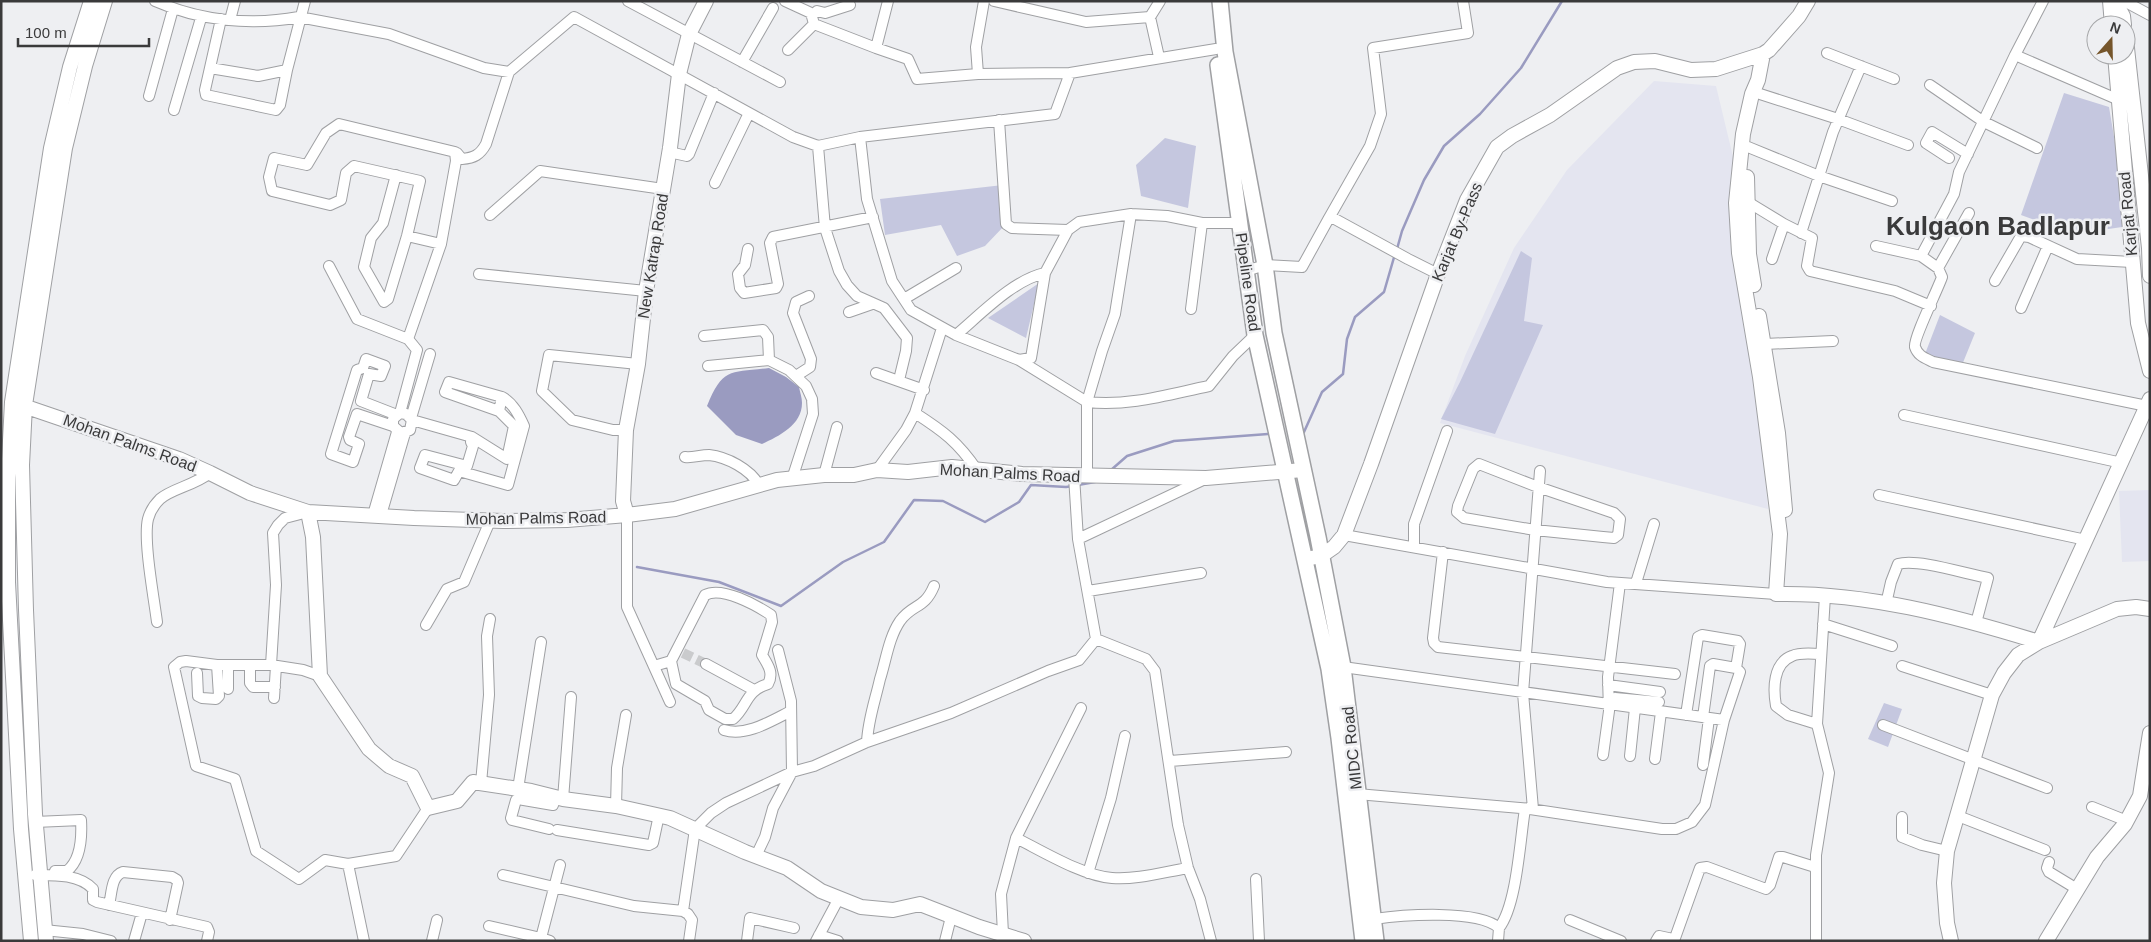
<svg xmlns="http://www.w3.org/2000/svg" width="2151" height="942" font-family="Helvetica,sans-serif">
<rect width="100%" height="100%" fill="#eeeff2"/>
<path fill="#e4e5f0" d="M1654,81L1716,86L1741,190L1749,319L1768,509L1440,423L1465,356L1514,248L1567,170Z
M2150,490V561L2122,562L2119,491Z"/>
<path fill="#c5c7df" d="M2064,93L2109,107L2129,226L2074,234L2021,215Z
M1165,138L1196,146L1188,208L1141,196L1136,165Z
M1003,185L1005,225L985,246L957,256L941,225L885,235L880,199Z
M1521,251L1532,258L1524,321L1543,325L1495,434L1441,419L1460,382Z
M1039,283L1026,338L988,318Z
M1940,315L1975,333L1962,365L1925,354Z
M1884,703L1902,709L1888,747L1868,739Z"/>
<path fill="#9a9bc0" d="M769,368L786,377L799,387C800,392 802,398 802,403C802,425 779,436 762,444L736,435L707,406C723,367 730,373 769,368Z"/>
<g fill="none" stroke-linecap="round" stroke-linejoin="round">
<path stroke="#9a9bc0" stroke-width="2.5" d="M1397,249L1402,231L1424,180L1444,146L1480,114L1521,68L1562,1
M1304,432L1322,392L1343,374L1347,339L1355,317L1384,292L1395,254
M1111,470L1127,456L1174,441L1268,434
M1078,485L1095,482
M637,567L719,582L781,606L843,562L884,542L914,500L943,501L985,522L1019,502L1031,485L1066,487L1073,486"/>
<path stroke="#cacbcd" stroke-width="10" stroke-dasharray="10 5" stroke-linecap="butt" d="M683,653L706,664"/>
<defs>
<path id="street" d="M155,1C200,21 251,26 299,17L389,34L484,68L509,72L574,17L793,137L818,146L860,137L1055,114L1070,73L1216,49
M628,1L780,82
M785,1L811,13L814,24
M888,1L876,48L908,59L917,79L978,74L1070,73
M994,1L1086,22L1150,17L1159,57
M2124,1L2150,15
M817,11L825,13L850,5
M1150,17L1160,1
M221,19L205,90L206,95L276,110L280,105L287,70L305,1
M230,20L235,1
M814,24L876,48
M788,50L814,24
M1827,53L1894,79
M2015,55L2119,100
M742,62L773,8
M210,68L258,76L287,70
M978,74L976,47L984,1
M1930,85L1984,122L2037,148
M1760,94L1838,119L1908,145
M149,96L173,9
M174,110L201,18
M999,120L1006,224L1012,228L1068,230
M860,137L867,199L892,281L911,310L956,335L1019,360L1087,402C1128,407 1170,394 1209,386L1233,356L1255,335
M818,146L825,228L839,271L847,285L857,296L884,308L907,338L906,351L899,380
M1748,147L1819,176L1892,201
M669,152L687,156L689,154L714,93
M457,153L462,159C474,158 480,155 486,144L509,72
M1949,158L1926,143L1932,132L1968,154
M396,175L383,223L371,238L364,267L384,302L388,299L407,236L420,181L354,166L346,173L341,200L330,205L272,191L269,177L274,158L307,165L326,133L339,124L455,152L456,161L441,244L408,339
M715,183L749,113
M1743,199L1784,224L1812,238L1807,266L1810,271L1895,291L1931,306
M1969,213L1938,268L1942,277C1938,289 1913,339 1915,347C1918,356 1925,358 1933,362L2147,406
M490,215L540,171L663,189
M1329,218L1370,146L1381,114L1373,48L1468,33L1463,1
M1801,233L1833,132L1861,66
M407,236L441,244
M1876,246L1921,256L1938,268
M748,249L745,265L738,274L740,288L744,293L776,288L778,284L770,243L773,237L873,217
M1921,256L1954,194L1959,172L2015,55L2043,1
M1772,259L1784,224
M329,266L357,319L408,339L417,350L400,413
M1246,271L1265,265L1302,267L1329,218H1333L1408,259L1438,274
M479,274L646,291
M1995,281L2021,236L2029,237L2077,259L2132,262
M904,299L956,268
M2021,308L2048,246
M1191,309L1202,223
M849,312L872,304
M956,335C981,314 1013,280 1045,273L1068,230L1079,222L1131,214L1167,216L1202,223H1239
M704,336L763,330L768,337L769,360
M1765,344L1833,341
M1019,360L1031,358L1045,273
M708,366L769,360L789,370L806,386L812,399L813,414L792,479
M876,373L924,390
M796,376L810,367L811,359L793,313L796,302L809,296
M499,411L445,392L449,382L502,397
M915,413C943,431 958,442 977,470
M1904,415L2122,463
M411,418L430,354
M412,420L472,437L507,459L514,426L499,411L502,397C513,403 519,415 524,426L508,485L459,471L454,480L420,468L425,455L467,466L473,446L471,442L472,437
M393,426V419L400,413L406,414L412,420L410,430L401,433L393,426L357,414L349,437L350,440L359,444L353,462L331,454L357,370L363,368L366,359L385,366L381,376L369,374L361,401L397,415
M626,430H613L572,420L542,391L549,355L638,364
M685,457C693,458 700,455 709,455C727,457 750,469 759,485
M1479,464L1538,487L1614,513L1620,519L1618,535L1614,538L1603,537L1535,530L1464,518L1457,512L1458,506L1473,469Z
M877,470L906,430L915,413L942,328
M824,475L837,427
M1074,476L1078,539
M1087,476V402L1102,351L1115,314L1131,214
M1205,479L1078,539L1096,639L1146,659L1155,671L1178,825L1188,868L1200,899L1211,941
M1879,495L2086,540
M373,515L397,432
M381,515L405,433
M627,515V607L670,702
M1344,535L1607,582L1776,594
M1414,547V524L1447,431
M1443,552L1433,638L1434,643L1438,647L1675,674
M1636,583L1654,524
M1088,591L1201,573
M1886,604L1891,582L1898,564C1917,558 1966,574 1988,578L1976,623
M157,622C154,598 143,540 148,519C150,511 154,505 160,499C171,489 195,485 210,473
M1823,624L1892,646
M426,625L447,589L464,582L490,521
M706,664L754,690
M250,665V683L253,687H275
M271,665L276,585L273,533L278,525L285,518L308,512
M654,666L671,661L705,595C722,586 756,605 771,615L772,622L762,655C768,665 774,673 768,684C745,691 748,706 733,719H725L709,710L705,701L676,684L671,661
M1902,666L1992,695
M1343,667L1724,720
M197,673L198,696L202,698L216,699L219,696L217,665
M320,676L303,670L271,665H217L186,661L180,662L174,667L196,766L235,779L256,851L299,879L325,860L348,864
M1608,685L1660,692
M228,689V665
M274,698L276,666
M1615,698L1659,702
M1686,715L1698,637L1702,635L1738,641L1740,644L1736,668L1713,664L1710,666L1703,717
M1817,724L1788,715L1776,706C1773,689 1773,663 1792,656C1801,652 1812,654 1821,654
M1883,725L2047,788
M724,730C746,737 771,721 791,711
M867,742C868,720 875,701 880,679C886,660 889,637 900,621C913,603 924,610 934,586
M1603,755L1609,711L1608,677L1620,583
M1630,756L1635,708
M1655,759L1661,712
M1170,761L1286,752
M1703,765L1709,718
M481,783L489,695L487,636L490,619
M518,789L541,642
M1357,794L1533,809L1523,693L1540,471
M563,799L571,697
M616,806L617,768L626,715
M2092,807L2127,821
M1530,809L1662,829H1676L1692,822L1705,805L1724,720L1740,672L1736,668
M1958,816L2045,850
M1902,817V837L1922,845L1947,851
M35,822L81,820C82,837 81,860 67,871H55
M549,829L512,820L511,818L516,800L518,799L553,805L556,797
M557,830L649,845L653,843L659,815
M1016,838L1081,708
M756,856L765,837L773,808L792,772L814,766L867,742L951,713L1048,671L1079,660L1096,639
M2049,862L2047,868L2049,872L2077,889
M1088,873L1111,798L1125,736
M35,875C54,875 79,874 93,889V900L97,902L207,927L209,932L207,941
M503,875L634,906L683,911
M1256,879L1259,941
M109,905C112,893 111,876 123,872L172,877L177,880L178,883L170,920
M1374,919C1402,915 1478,909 1499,928L1498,941
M1570,920L1621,941
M489,926L541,938
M1499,928C1517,905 1520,839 1525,809
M44,930L83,934L111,941
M1003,934L1001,894L1016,838C1042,851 1083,876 1112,878C1136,880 1164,872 1188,868
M819,935L838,941
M134,941L142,913
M364,941L348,864L396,856L428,808
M432,941L437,920
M550,941L541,938L560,865
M689,941L692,920L688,914L683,911L695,829L711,813L726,803L792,772L791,701L778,650
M747,941L750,918L794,928
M816,941L839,898
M945,941L951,917
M1656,941L1659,936L1673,939L1675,938L1700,868L1707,867L1766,889L1770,885L1779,857H1783L1815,867
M1816,941V855L1829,773L1817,724L1825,596"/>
<path id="secondary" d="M2110,1L2112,25
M2115,1L2123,16L2124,25
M2126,39L2149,248L2150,276
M1763,54L1758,80L1752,94L1743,134L1736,203L1739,253L1760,377L1780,534L1776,594C1865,592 1955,616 2039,642L2150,399
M2115,55L2138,323L2150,371
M1747,177L1749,254L1754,285
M1759,316L1778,433L1785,510
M12,402L179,459L210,473L250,493L308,512L414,518L503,521L567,520L627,515L675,509L777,480L824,475H854L877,470L908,472L952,467L1022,474L1206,478L1303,470
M308,512L313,537L320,676L369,749L389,766L412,776L428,808L457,801L473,782L531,791L563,799L616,806L670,818L745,852L787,868L821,891L861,907L893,910L920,904L979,927L1024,941
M627,515L623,501L626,430L638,364L646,291L670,148L679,74L689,34L706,1
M1306,559L1321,556L1334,547L1344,535L1371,464L1438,274L1467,200L1497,147L1512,136L1550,115L1617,68L1634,62L1655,61L1691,70L1716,69L1763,54L1769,50L1799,16L1808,1
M31,941L21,829L8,582V478L12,402L51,148L70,67L91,1
M46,941L35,814L26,610L22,465L25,405L65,148L85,66L105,1
M1951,941L1947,923L1944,883L1947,851L1992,695L2004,673L2018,655L2039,642L2117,609L2136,607L2150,609
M2046,941L2097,857L2125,824L2140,796L2150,733"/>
<path id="primary" d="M1220,1L1225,52L1265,265L1274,333L1318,537L1343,667L1376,941
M1218,65L1255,335L1329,669L1339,738L1363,941"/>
</defs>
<use href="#street" stroke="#9fa0a3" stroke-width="12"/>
<use href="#secondary" stroke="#9fa0a3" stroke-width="16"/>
<use href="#primary" stroke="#9fa0a3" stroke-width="18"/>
<use href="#street" stroke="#fff" stroke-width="10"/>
<use href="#secondary" stroke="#fff" stroke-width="14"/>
<use href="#primary" stroke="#fff" stroke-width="15"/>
</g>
<g text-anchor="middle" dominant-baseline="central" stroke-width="5" stroke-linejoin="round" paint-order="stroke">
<g font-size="16" fill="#3a3a3b" stroke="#eeeff2">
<text transform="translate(2128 214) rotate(-95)">Karjat Road</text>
<text transform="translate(1457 232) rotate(-67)">Karjat By-Pass</text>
<text transform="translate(653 256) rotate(-81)">New Katrap Road</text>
<text transform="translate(1248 282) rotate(82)">Pipeline Road</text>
<text transform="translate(130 443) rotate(20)">Mohan Palms Road</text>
<text transform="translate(1010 473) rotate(3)">Mohan Palms Road</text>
<text transform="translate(536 518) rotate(-1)">Mohan Palms Road</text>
<text transform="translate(1352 748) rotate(-96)">MIDC Road</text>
</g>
<g font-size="26" font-weight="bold" fill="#3a3a3b" stroke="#eeeff2">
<text x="1998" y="226">Kulgaon Badlapur</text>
</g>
</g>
<rect width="2151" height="942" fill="none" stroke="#3a3a3b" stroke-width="5"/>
<g transform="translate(2111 40) rotate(20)"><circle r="24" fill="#eeeff2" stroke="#a6a7a9"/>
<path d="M0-4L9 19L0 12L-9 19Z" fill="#75552b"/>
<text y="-8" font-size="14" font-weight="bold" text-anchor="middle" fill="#3a3a3b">N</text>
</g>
<path d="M18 38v8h131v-8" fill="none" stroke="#3a3a3b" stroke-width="2.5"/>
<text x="25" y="38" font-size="15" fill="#3a3a3b" stroke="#eeeff2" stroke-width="4" paint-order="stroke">100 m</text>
</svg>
